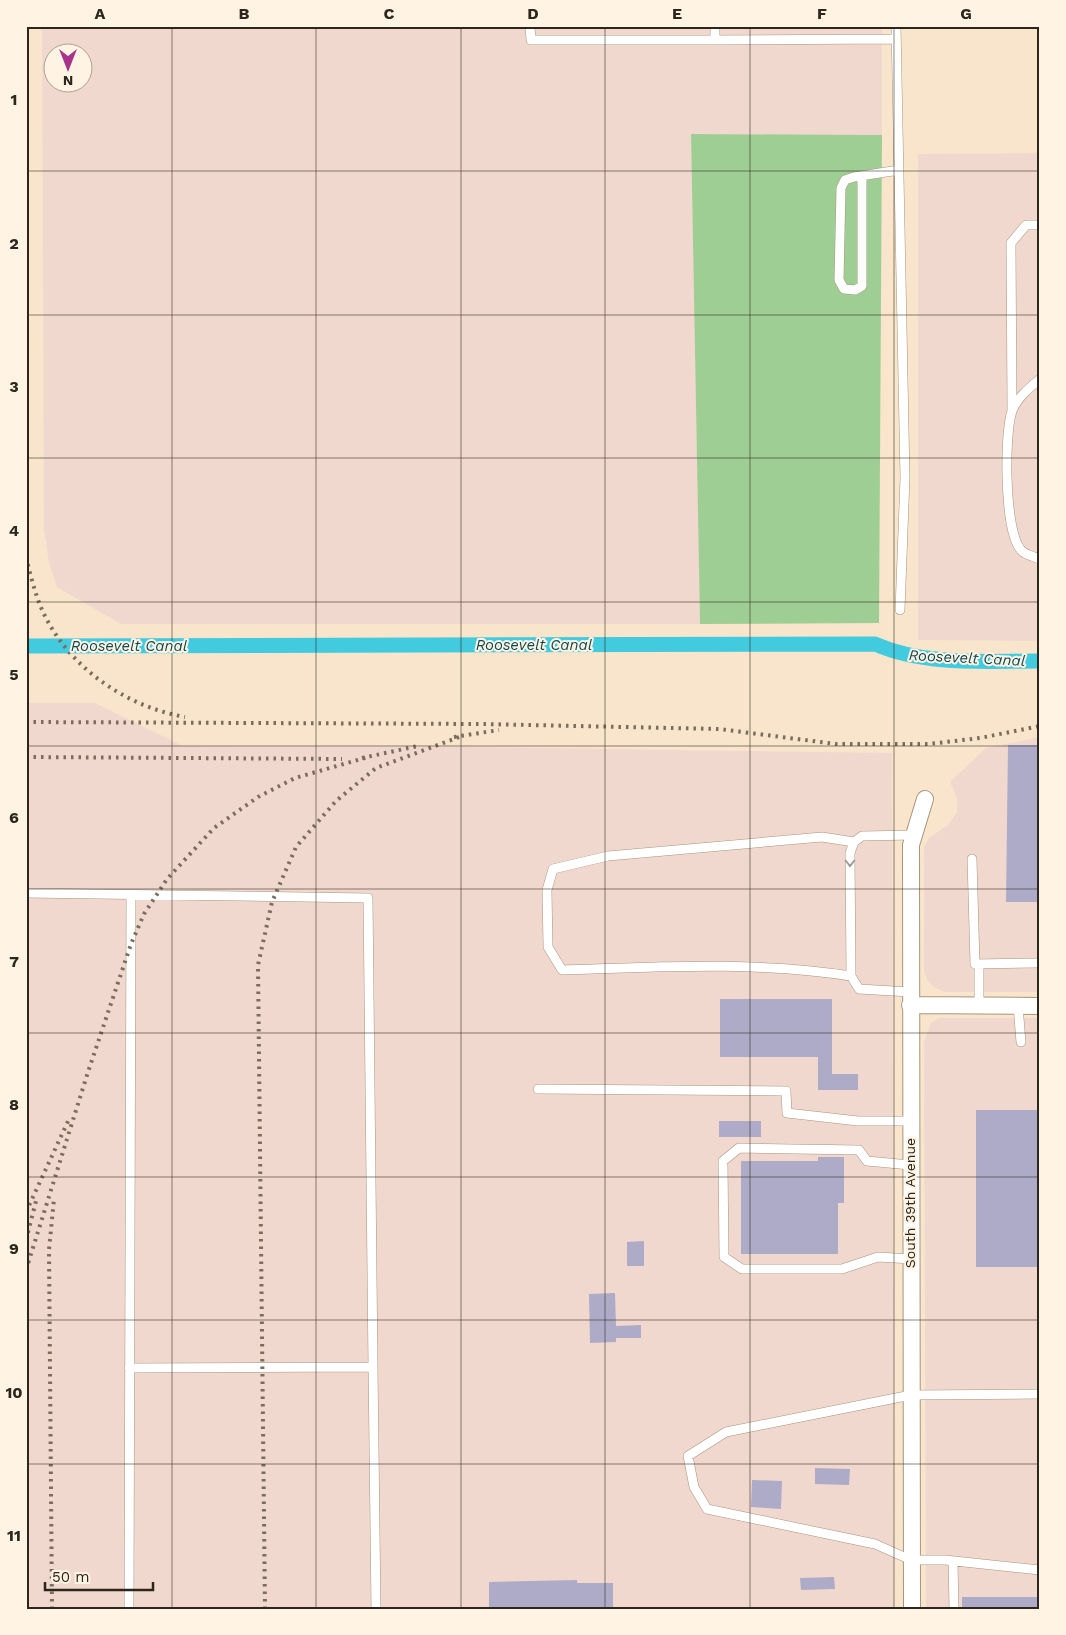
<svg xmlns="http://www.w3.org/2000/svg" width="1066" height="1635" font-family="'Work Sans',sans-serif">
<rect width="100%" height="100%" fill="#f8e5cb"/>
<path fill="#f0d8cf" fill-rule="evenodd" d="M42,26H882V135L691,134L700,624H121L57,587L49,563L44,529ZM52,52H82V82H52Z
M1040,153V641L918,640V154Z
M26,703H95L183,746L468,747L892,753L894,1609H26Z
M1040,737V992H945L934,987L928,981L924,972V847L929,838L949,824L957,812V798L950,782L986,748Z
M939,1018H1040V1609H926L924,1042L931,1023Z"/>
<path fill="#9fce95" d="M691,134L882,135L879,623L700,624Z"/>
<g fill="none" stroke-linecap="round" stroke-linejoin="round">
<path stroke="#42cadf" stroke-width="15" d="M26,646L875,644C925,666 985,661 1040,661"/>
</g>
<path fill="#adabc7" d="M1008,745H1040V902H1006Z
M720,999H832V1074H858V1090H818V1057H720Z
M976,1110H1040V1267H976Z
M719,1121H761V1137H719Z
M818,1157H844V1203H838V1254H741V1161H818Z
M644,1241V1266H627V1242Z
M615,1293L616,1326L641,1325V1338H616V1342L590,1343L589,1294Z
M815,1468L850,1469L849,1485L815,1484Z
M752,1480L782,1481L781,1509L751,1507Z
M834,1577L835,1589L801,1590L800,1578Z
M577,1580V1583H613V1609H489V1582Z
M962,1597H1040V1609H962Z"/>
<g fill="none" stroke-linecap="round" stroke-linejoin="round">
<defs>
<path id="lane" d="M530,26L531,40H715
M715,26V40L896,39
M896,26L905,478L900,610
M862,176V286L855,290L844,289L839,280L841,188L845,180L854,177L899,170
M1040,379C1029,388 1017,398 1012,411C1004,434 1004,535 1022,551C1026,555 1035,557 1040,559
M1012,410L1011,243L1026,225H1040
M972,859L975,964L1040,963
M26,893L368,898L373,1367L129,1368
M979,964V1006
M851,976C755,961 659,967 562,970L548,947L547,890L553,869L608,856L822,837L854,842
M910,992L859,989L851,976L850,853L854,842L862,836L914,835
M1018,1006L1021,1042
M538,1089L786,1091L787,1113L858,1121H910
M910,1165L867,1161L859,1150L739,1148L723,1161L724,1257L742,1269H842L878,1257L911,1259
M373,1367L376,1609
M1040,1394L911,1395L726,1432L688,1456L694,1487L707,1509L875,1544L911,1560H945L1040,1570
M953,1561L954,1609
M129,1609L131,895"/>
<path id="street" d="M910,1005L1040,1006
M912,1609L911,845L925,799"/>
</defs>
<use href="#lane" stroke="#a7957d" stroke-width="10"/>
<use href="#street" stroke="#a7957d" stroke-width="18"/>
<use href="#lane" stroke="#fff" stroke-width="9"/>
<use href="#street" stroke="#fff" stroke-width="16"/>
<path stroke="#796d5d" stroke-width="4" stroke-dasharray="2.5 5" stroke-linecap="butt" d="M26,557C30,573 34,590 40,605C64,664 123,706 185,717
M26,722L482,724L719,729L836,744H929L980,738L1040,726
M454,737L499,730
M26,757L342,759
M362,758L418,746
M26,1212L70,1117
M26,1240L36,1201
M26,1270L88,1072L131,944L144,914L167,879L214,828L258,797L295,778L368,757
M52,1609L49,1250L54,1199
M265,1609L258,965L272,902L296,847L336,801L376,768L462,736"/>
</g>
<defs><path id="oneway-chevron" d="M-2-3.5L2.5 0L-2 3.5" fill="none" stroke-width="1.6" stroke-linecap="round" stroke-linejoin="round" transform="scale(1.25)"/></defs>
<use stroke="#a09d99" href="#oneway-chevron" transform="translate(850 863) rotate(90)"/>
<path fill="none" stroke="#2d261c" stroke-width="1" stroke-opacity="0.55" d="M172,26V1609M316,26V1609M461,26V1609M605,26V1609M750,26V1609M894,26V1609M26,171H1040M26,315H1040M26,458H1040M26,602H1040M26,746H1040M26,889H1040M26,1033H1040M26,1177H1040M26,1320H1040M26,1464H1040"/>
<g text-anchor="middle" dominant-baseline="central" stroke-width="4" stroke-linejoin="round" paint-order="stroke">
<g font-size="14" fill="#2d261c" stroke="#fff3e4">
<text transform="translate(910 1203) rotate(-90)">South 39th Avenue</text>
</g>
<g font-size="15" font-style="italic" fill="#0d4851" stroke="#fff3e4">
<text x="534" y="645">Roosevelt Canal</text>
<text x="129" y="646">Roosevelt Canal</text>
<text transform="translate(967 658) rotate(3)">Roosevelt Canal</text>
</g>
</g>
<rect width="1066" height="1635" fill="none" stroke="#fff3e4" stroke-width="55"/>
<g transform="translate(68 68) rotate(180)"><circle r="24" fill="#fff3e4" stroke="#aba194"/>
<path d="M0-4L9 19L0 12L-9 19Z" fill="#a8338c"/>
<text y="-8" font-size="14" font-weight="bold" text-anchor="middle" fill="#2d261c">N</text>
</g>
<path d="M45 1582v8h108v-8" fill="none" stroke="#2d261c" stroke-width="2.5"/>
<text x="52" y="1582" font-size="15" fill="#2d261c" stroke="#fff3e4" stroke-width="4" paint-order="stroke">50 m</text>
<rect x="28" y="28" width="1010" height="1580" fill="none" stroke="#2d261c" stroke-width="2"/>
<g font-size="16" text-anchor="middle" font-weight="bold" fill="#2d261c">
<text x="100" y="19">A</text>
<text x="244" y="19">B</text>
<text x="389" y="19">C</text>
<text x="533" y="19">D</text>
<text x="677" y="19">E</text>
<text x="822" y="19">F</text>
<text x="966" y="19">G</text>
<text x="14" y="105">1</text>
<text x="14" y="249">2</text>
<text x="14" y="392">3</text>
<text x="14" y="536">4</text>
<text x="14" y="680">5</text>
<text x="14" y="823">6</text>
<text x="14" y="967">7</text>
<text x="14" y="1110">8</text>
<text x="14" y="1254">9</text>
<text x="14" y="1398">10</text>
<text x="14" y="1541">11</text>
</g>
</svg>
